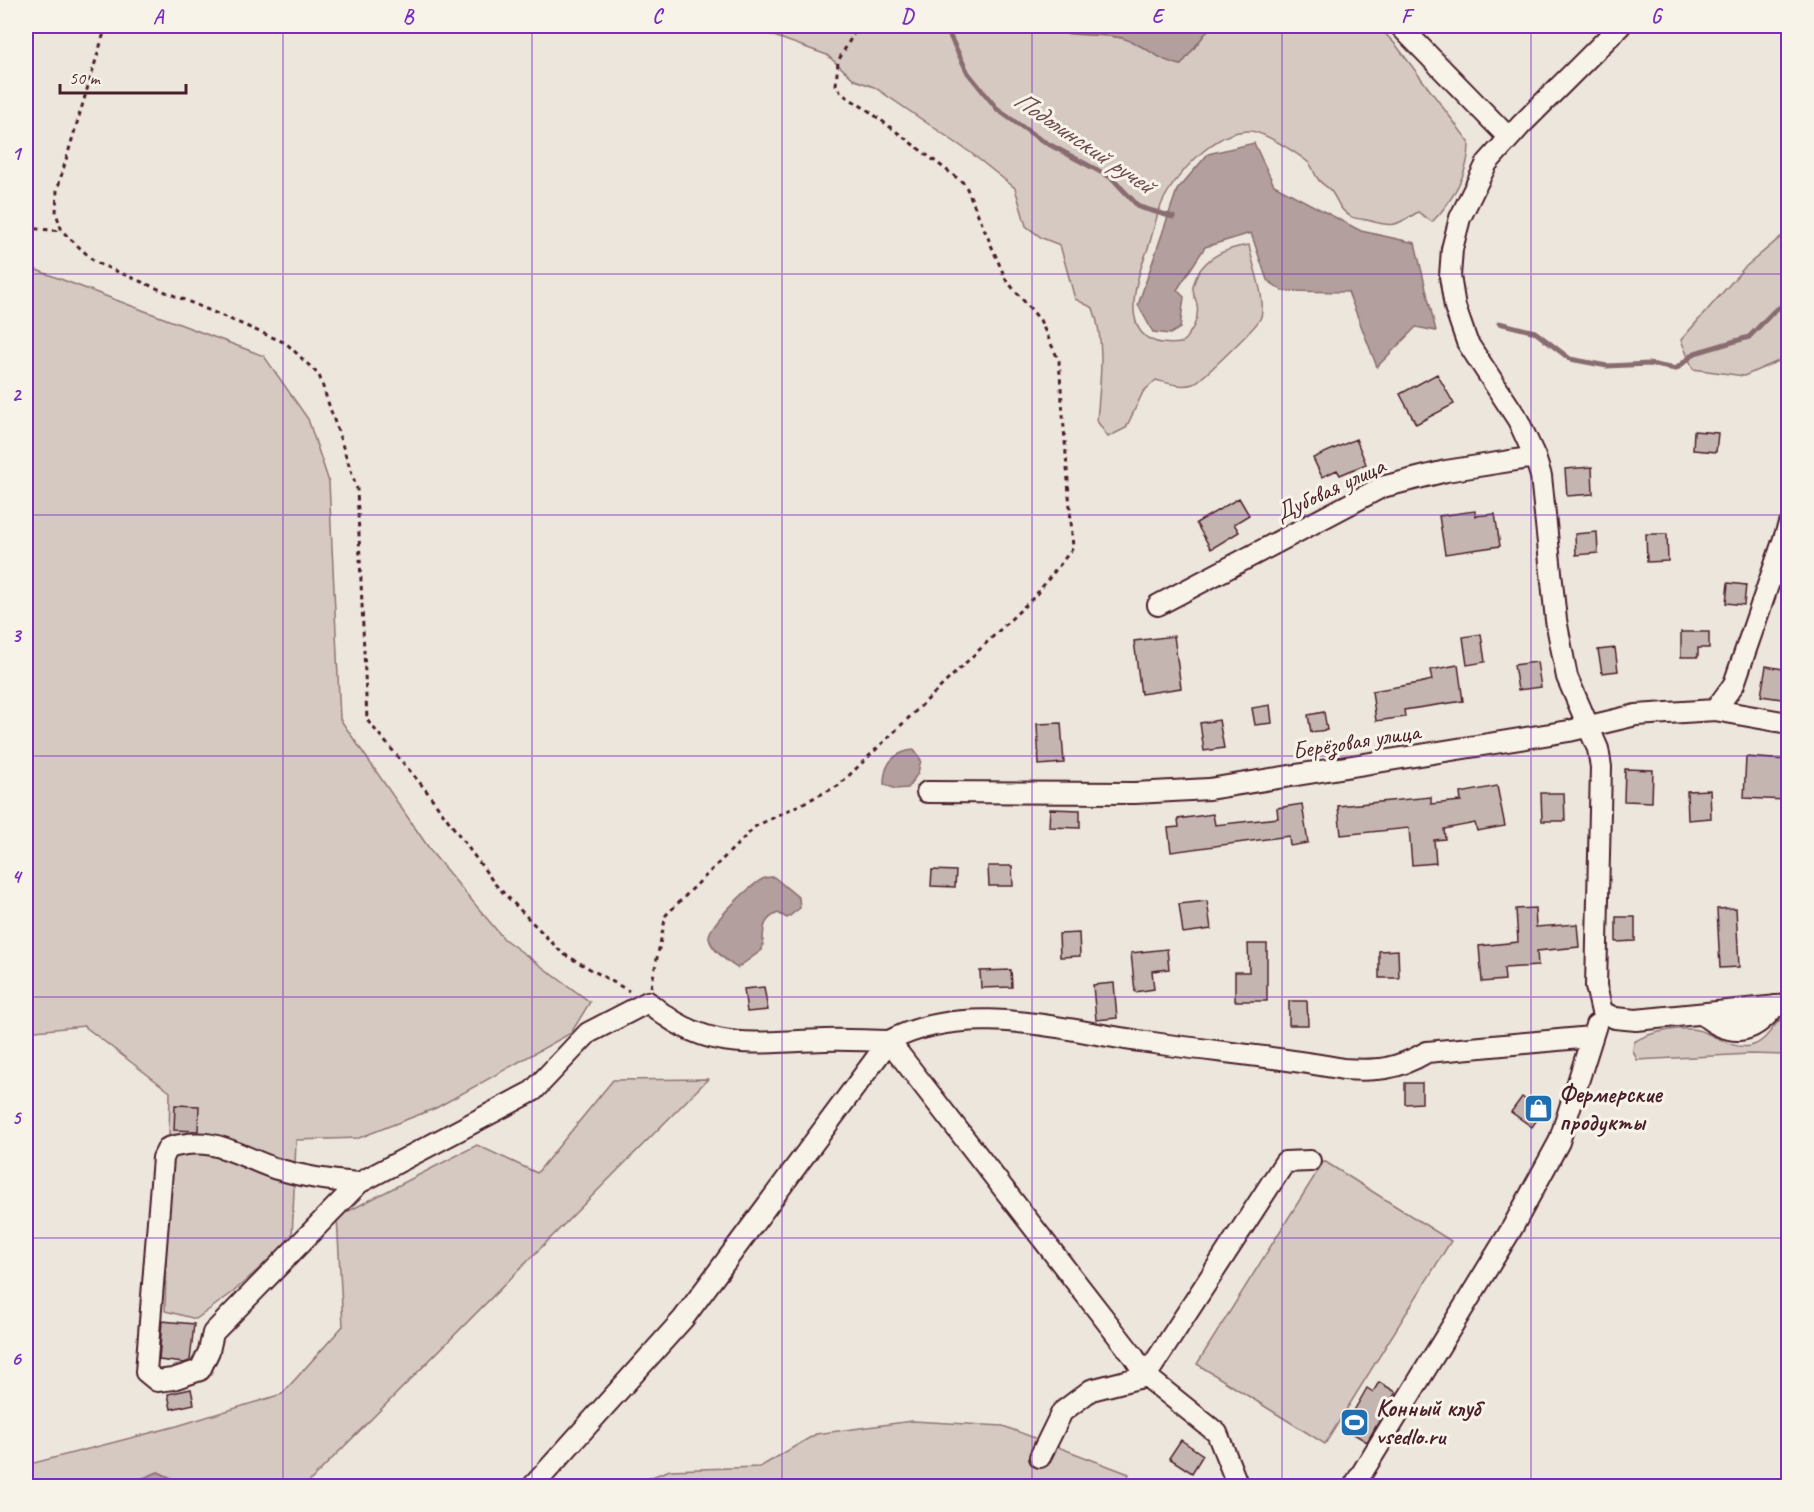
<svg xmlns="http://www.w3.org/2000/svg" width="1814" height="1512" font-family="Caveat,sans-serif">
<rect width="100%" height="100%" fill="#ece6dd"/>
<filter id="ink" filterUnits="userSpaceOnUse"><feTurbulence type="fractalNoise" baseFrequency=".0167" numOctaves="2"/><feDisplacementMap in="SourceGraphic" scale="12" xChannelSelector="R" yChannelSelector="G"/><feConvolveMatrix kernelMatrix="1 2 1 2 8 2 1 2 1" color-interpolation-filters="sRGB"/></filter>
<g filter="url(#ink)">
<path fill="#d5c9c2" stroke="#907476" stroke-width="1.5" d="M746,26H1044C1067,38 1097,32 1122,38C1144,44 1160,62 1181,65L1211,26H1378L1396,45L1469,142C1470,171 1452,202 1432,222L1418,212C1394,227 1393,227 1367,220C1362,219 1354,219 1350,216C1339,210 1338,200 1331,191C1327,186 1321,184 1318,179C1314,174 1313,167 1309,163C1297,153 1264,132 1250,131C1216,129 1175,175 1162,203C1155,218 1153,235 1147,251C1131,292 1118,351 1182,343C1191,332 1200,320 1197,305C1196,299 1192,292 1193,287C1199,259 1225,248 1249,245C1252,265 1268,302 1260,319C1257,326 1201,381 1193,384C1181,388 1168,383 1156,380L1143,392L1126,428L1108,437L1097,421C1100,383 1106,344 1093,308L1075,299L1060,245L1042,238L1026,226L1015,188L971,153L874,87L855,80L827,55Z
M1788,231V357L1744,376L1693,369L1681,340L1744,268Z
M26,266L264,356L308,419L329,482L340,719L433,854L504,939L590,1002L571,1033L436,1108L359,1138L296,1140L292,1239L232,1293L196,1319L165,1311L170,1092L84,1026L26,1032Z
M1788,1014L1786,1037L1788,1055L1750,1054L1637,1060L1633,1051L1634,1042C1651,1031 1687,1024 1706,1033C1720,1039 1734,1049 1750,1046C1769,1042 1773,1021 1788,1014Z
M708,1079L305,1486H188L158,1472L124,1486H26V1465L177,1426L282,1394L343,1326L337,1217L477,1145L537,1173L613,1080Z
M1324,1161L1451,1241L1325,1444L1197,1364Z
M912,1421L1003,1426L1129,1474L1124,1486H628L670,1470L760,1467L816,1434Z"/>
<path fill="#b39f9d" stroke="#896c6f" stroke-width="1.5" d="M1044,26H1211L1181,65C1160,62 1144,44 1122,38C1098,32 1063,39 1044,26Z
M1254,143L1274,185L1361,231L1415,243L1436,331L1416,327L1377,367L1348,292L1283,291L1267,280L1251,233L1205,247L1177,290L1184,297L1180,328L1170,334L1153,332L1138,305L1177,190L1208,154Z
M914,750L921,760L918,773L908,788L895,789L884,784C884,764 894,752 914,750Z
M774,877L799,898L800,908L787,918L778,913C759,921 765,933 762,950L737,968C728,962 711,949 709,938C707,926 754,881 765,878C768,877 771,877 774,877Z
M158,1472L188,1486H124Z"/>
<g fill="none" stroke-linecap="round" stroke-linejoin="round">
<path stroke="#896c6f" stroke-width="5" d="M948,32L968,73L998,110L1041,140L1112,178L1139,207L1173,217
M1499,323L1535,332L1570,359L1607,366L1649,364L1676,369L1695,353L1749,337L1774,311L1788,302"/>
</g>
<path fill="#c4b5b0" stroke="#4a1f2b" stroke-width="1.5" d="M1437,374L1454,404L1416,424L1400,394Z
M1694,431L1718,433L1716,452L1693,450Z
M1356,439L1366,464L1340,475L1337,470L1322,477L1313,458Z
M1592,467L1593,494L1567,496L1565,469Z
M1239,498L1249,515L1234,524L1239,532L1211,549L1196,523Z
M1475,511V516L1495,514L1500,546L1445,554L1439,516Z
M1597,532L1598,553L1576,555L1575,534Z
M1646,534H1667L1668,561L1647,562Z
M1728,583L1746,585L1744,605L1726,603Z
M1681,632H1709V648H1698V657H1681Z
M1481,634L1485,662L1467,665L1463,637Z
M1174,636L1181,688L1141,694L1134,641Z
M1615,648L1618,671L1602,673L1598,650Z
M1537,662L1541,687L1518,690L1514,665Z
M1458,665L1463,701L1404,710L1405,717L1376,721L1372,691L1419,683L1432,680L1430,670Z
M1766,666L1788,670V700L1761,696Z
M1270,705L1272,723L1255,725L1252,708Z
M1324,712L1327,730L1311,732L1308,715Z
M1219,720L1224,748L1204,751L1200,723Z
M1061,723L1064,763L1039,765L1037,724Z
M1746,757L1788,760L1786,800L1744,798Z
M1625,769L1653,770L1652,802L1624,801Z
M1497,786L1505,826L1477,831L1475,823L1444,829L1445,839L1434,840L1436,863L1412,865L1409,828L1341,835L1338,806L1431,797V804L1461,801L1460,793Z
M1710,790L1711,818L1688,820L1687,791Z
M1541,793H1564L1565,821H1542Z
M1302,804L1308,843L1290,846L1289,836L1171,852L1168,828L1179,827L1178,819L1213,814L1215,825L1278,818L1277,808Z
M1050,809L1080,810V828L1049,827Z
M988,866H1012L1013,886H989Z
M932,870L956,871L955,887L931,886Z
M1207,901L1211,929L1183,933L1179,904Z
M1535,908L1536,927L1577,924L1579,947L1537,951L1538,966L1504,968L1505,980L1482,982L1479,946L1518,942L1516,909Z
M1736,908L1739,967L1720,968L1717,909Z
M1616,917H1635V941L1616,942Z
M1079,933L1080,956L1060,957L1059,934Z
M1248,944H1267V1001H1235V972H1249Z
M1167,949L1169,969L1152,971L1154,989L1135,992L1131,953Z
M1398,950L1399,978H1379V951Z
M1011,970L1012,987L981,988L980,971Z
M1114,983L1117,1018L1096,1020L1093,985Z
M764,987L768,1010L747,1012L744,989Z
M1289,1001H1307L1308,1025H1289Z
M1405,1083H1422V1103L1405,1104Z
M1522,1097L1543,1111L1532,1127L1511,1112Z
M175,1105L199,1106L198,1131L174,1130Z
M162,1321L194,1324L190,1361L184,1363L159,1360Z
M1379,1382L1396,1392L1367,1442L1349,1431L1353,1424L1348,1421L1367,1388L1373,1392Z
M191,1389L194,1404L171,1409L168,1394Z
M1181,1440L1203,1455L1192,1473L1169,1458Z"/>
<g fill="none" stroke-linecap="round" stroke-linejoin="round">
<defs>
<path id="minor" d="M1400,26L1509,138
M1620,26L1521,125L1487,163L1460,218L1452,249L1450,276L1455,307L1467,342L1518,420L1535,457L1541,476L1556,620L1567,677L1598,749L1601,767L1596,986L1602,1012L1615,1018L1636,1020L1788,1005
M1158,605L1382,487L1446,471L1535,457
M1715,710L1734,684L1788,527
M927,792L1135,793L1209,789L1569,731L1636,715L1715,710L1788,723
M1702,1014C1730,1038 1753,1035 1775,1006
M889,1041L1134,1357L1146,1376L1217,1433L1238,1486
M359,1183C331,1181 304,1177 277,1169C235,1155 214,1134 168,1148L163,1158L146,1372L157,1381L173,1379L200,1370L209,1351L213,1333L359,1183L533,1091L588,1033L648,1002C707,1054 753,1042 825,1040C846,1039 868,1041 889,1041
M1040,1457L1062,1412L1091,1390L1146,1376L1285,1162L1310,1161
M533,1486L683,1319L889,1041C966,1001 1058,1029 1139,1041C1207,1051 1275,1056 1343,1069C1377,1071 1396,1070 1427,1052L1591,1037
M1354,1486L1511,1230L1559,1142L1596,1025"/>
</defs>
<use href="#minor" stroke="#4a1f2b" stroke-width="24"/>
<path stroke="#4a1f2b" stroke-width="3" stroke-dasharray="4.5 4.5" stroke-linecap="butt" d="M106,26L57,190L56,213L62,231L95,262L286,343L319,375L357,489L367,720L425,789L495,884L562,953L629,991
M26,228L62,231
M651,987L666,915L756,826L838,786L1035,596L1073,548L1059,361L1040,320L1006,280L965,184L869,111L842,94L836,85L838,61L858,26"/>
<use href="#minor" stroke="#f7f3e8" stroke-width="20"/>
</g>
</g>
<path fill="none" stroke="#7b2cbf" stroke-width="1.5" stroke-opacity="0.55" d="M283,26V1486M532,26V1486M782,26V1486M1032,26V1486M1282,26V1486M1531,26V1486M26,274H1788M26,515H1788M26,756H1788M26,997H1788M26,1238H1788"/>
<defs>
<symbol id="shop-square" viewBox="-11 -11 22 22"><rect x="-9" y="-9" width="18" height="18" rx="4" fill="#1f6fb2" stroke="#f7f3e8"/><path d="M-5-2.5h2.3a2.7 3.5 0 0 1 5.4 0H5L5.5 6h-11ZM-1.5-2.5h3a1.5 2.3 0 0 0-3 0Z" fill="#fff"/></symbol>
<symbol id="stadium-square" viewBox="-11 -11 22 22"><rect x="-9" y="-9" width="18" height="18" rx="4" fill="#1f6fb2" stroke="#f7f3e8"/><path d="M0-5a6.5 5 0 1 0 0 10a6.5 5 0 1 0 0-10ZM-3.5-1.8h7v3.6h-7Z" fill="#fff"/></symbol>
</defs>
<g fill-rule="evenodd">
<use href="#shop-square" x="1522" y="1092" width="33" height="33"/>
<use href="#stadium-square" x="1338" y="1406" width="33" height="33"/>
</g>
<g text-anchor="middle" dominant-baseline="central" stroke-width="6" stroke-linejoin="round" paint-order="stroke">
<g font-size="24" fill="#4a1f2b" stroke="#f7f3e8">
<text transform="translate(1330 489) rotate(-25)">Дубовая улица</text>
<text transform="translate(1356 741) rotate(-9)">Берёзовая улица</text>
</g>
<g font-size="24" font-weight="bold" fill="#4a1f2b" stroke="#f7f3e8" text-anchor="start">
<text x="1559" y="1094">Фермерские<tspan x="1559" dy="28">продукты</tspan></text>
<text x="1376" y="1408">Конный клуб<tspan x="1376" dy="28">vsedlo.ru</tspan></text>
</g>
<g font-size="26" font-style="italic" fill="#6f4c53" stroke="#f7f3e8">
<text transform="translate(1084 142) rotate(34)">Подолинский ручей</text>
</g>
</g>
<rect width="1814" height="1512" fill="none" stroke="#f7f3e8" stroke-width="66"/>
<path d="M60 84v9h126v-9" fill="none" stroke="#4a1f2b" stroke-width="3"/>
<text x="69" y="84" font-size="18" fill="#4a1f2b" stroke="#f7f3e8" stroke-width="4.5" paint-order="stroke">50 m</text>
<rect x="33" y="33" width="1748" height="1446" fill="none" stroke="#7b2cbf" stroke-width="2"/>
<g font-size="20" text-anchor="middle" font-weight="bold" fill="#7b2cbf">
<text x="158" y="23">A</text>
<text x="408" y="23">B</text>
<text x="657" y="23">C</text>
<text x="907" y="23">D</text>
<text x="1157" y="23">E</text>
<text x="1406" y="23">F</text>
<text x="1656" y="23">G</text>
<text x="16" y="160">1</text>
<text x="16" y="401">2</text>
<text x="16" y="642">3</text>
<text x="16" y="883">4</text>
<text x="16" y="1124">5</text>
<text x="16" y="1365">6</text>
</g>
</svg>
